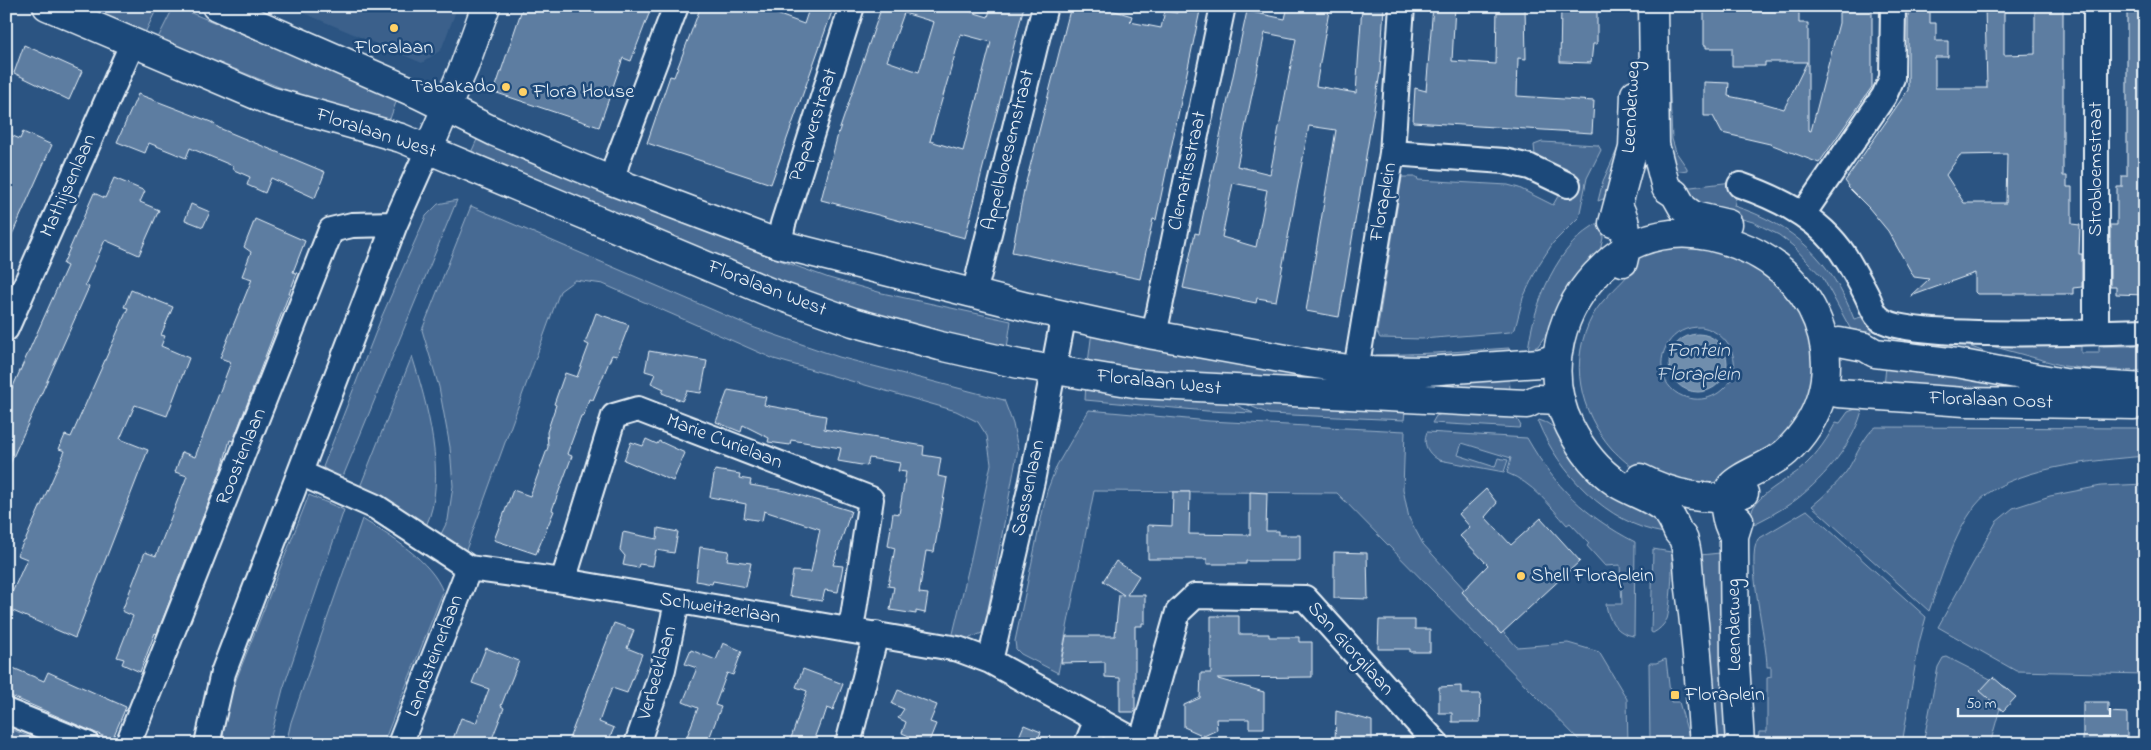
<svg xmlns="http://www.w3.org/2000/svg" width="2151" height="750" font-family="'Indie Flower',sans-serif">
<rect width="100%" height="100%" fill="#2b5482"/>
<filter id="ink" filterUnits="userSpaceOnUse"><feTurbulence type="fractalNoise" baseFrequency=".02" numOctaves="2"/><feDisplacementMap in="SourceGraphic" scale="10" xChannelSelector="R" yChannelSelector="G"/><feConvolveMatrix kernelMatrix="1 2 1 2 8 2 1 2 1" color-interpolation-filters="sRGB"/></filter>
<g filter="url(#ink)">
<path fill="#3a608b" d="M287,6H458L441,50L422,63Z"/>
<path fill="#476b93" stroke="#98aec6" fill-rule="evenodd" d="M81,6H158L145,33Z
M174,6L309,61L374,90L398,97L388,124L316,102L158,38Z
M1663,71H1669L1672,139L1676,152L1687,168V170L1675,172L1669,159Z
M1625,132L1606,198L1598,201L1603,181Z
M480,133L760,253L829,278L882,293L1011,321L1007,348L944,334L859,311L774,281L469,157Z
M1542,142L1598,145L1601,150L1587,178L1579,217L1553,243L1538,266L1523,298L1515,329L1510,332L1422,339L1380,338L1377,332L1402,177H1417L1418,180L1508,185L1519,188L1553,205L1571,173L1535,155L1534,145Z
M1732,182L1738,191L1734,206C1793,224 1832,261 1854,319L1865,316L1873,322L1871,340L1851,330L1823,278L1793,246L1779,235L1753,222L1703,208L1683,188Z
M457,200L342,479L329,472L323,467L382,316L426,216L438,204Z
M471,206L755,328L839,357L1004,400L1013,424L1018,449L986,620L982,633L970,638H952L971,558L991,464L987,436L978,422L956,411L774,359L603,284L575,280L560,291L466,550L440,536L448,520L453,486L450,447L439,387L422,330Z
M1602,221L1603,238L1600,251L1551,334L1547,333L1538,346L1528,351C1533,305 1557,242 1602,221Z
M1661,245L1733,249L1802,304L1818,369L1792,432L1712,488C1689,483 1664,480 1642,472C1631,468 1620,457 1612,449C1579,411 1568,361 1593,315C1602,299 1616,289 1628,275C1632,269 1634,262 1637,254ZM1702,327C1731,333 1747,369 1722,390C1714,397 1704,400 1694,399C1647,394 1653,325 1702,327Z
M1092,331L1509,372L1510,390L1138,370L1088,363Z
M1889,331L1954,340L1997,357L1890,342Z
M2010,340L2016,346H2081V353H2099V342L2103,346H2139L2145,342V371L2089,369L2064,366L1981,343Z
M1509,348L1510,356L1434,363L1375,356L1376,355L1435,353Z
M412,356C427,403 448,479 426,526L406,511L360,487Z
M1886,367L2093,392L1884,386Z
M1086,383L1221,398L1253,413L1207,411L1085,400Z
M1241,402L1405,411L1404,420L1269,414Z
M1863,406C1856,441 1825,477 1797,499C1782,510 1766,518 1750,526C1745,497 1786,483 1804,466C1818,453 1828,438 1836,422L1840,423L1848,412Z
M1089,410L1209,421L1405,431L1403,489L1409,518L1423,544L1517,647L1568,643L1599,652L1627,699L1628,744H1583L1337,493L1094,491L1058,673L1021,654L1016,649L1015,641L1047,491L1057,465Z
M1445,413L1516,417L1521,426L1519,428L1432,423L1436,416Z
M1539,420L1547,423L1558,430L1650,514L1661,526L1664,533C1607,524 1559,473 1538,422Z
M1876,427L2145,428V456C2100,460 2004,467 1975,506C1953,536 1942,576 1929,611L1812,506C1824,496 1836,485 1846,472C1854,461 1865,433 1876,427Z
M1427,432L1527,438C1555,487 1585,516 1635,542L1634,636C1617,634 1608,620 1606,604H1622L1620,565L1605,566L1587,546L1589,543L1570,523L1567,525C1549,505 1533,483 1507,473L1511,458L1462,443L1458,455L1495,467L1498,458L1508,460L1504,472L1439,460C1428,454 1422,444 1427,432Z
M2145,484V674L2016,671L1938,627L1996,522L2013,508L2050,496L2101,486Z
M309,495L344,510L283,689L269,744H223L224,723L232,690Z
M1807,510L1926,617L1919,643L1902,744H1758L1759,732H1767V678L1771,677V667H1767C1767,640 1745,559 1758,539Z
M362,519C389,535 432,561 443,592L383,744H286L291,722Z
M1653,549L1671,552C1674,560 1670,611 1667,619C1664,625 1659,630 1653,633L1651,632Z
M1720,553V554L1728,744H1718L1700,555Z
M1947,657L2006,687L1990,744H1923L1938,667L1943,658Z
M1666,659L1671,702H1679L1691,744H1650L1649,663H1656Z
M6,727L44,743L47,744H6Z"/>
<path fill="#708ead" stroke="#a0b6cb" d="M1669 363a29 29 0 1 1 58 0a29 29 0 1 1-58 0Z"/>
<path fill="#5d7da1" stroke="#e8f1f8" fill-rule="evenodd" d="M523,6H652L631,61L623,58L599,127L494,92Z
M701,6H764L763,9L804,24L810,6H834L771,184L647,143L670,76L674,77Z
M882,6H952L988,17L991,6H1024L965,238L821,200L838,134ZM904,13L934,22L919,72L887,61ZM961,34L991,42L963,151L930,141Z
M1071,6H1098L1132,16L1130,22L1161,28L1165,11L1177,13L1178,6H1201L1156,220L1153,219L1140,279L1012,252L1024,190Z
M1288,6L1329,11L1316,86L1356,93L1362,6H1384L1380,73L1339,317L1306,311L1336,130L1309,126L1276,301L1257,298L1256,303L1183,288L1195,233L1199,234L1247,11L1285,19ZM1265,33L1296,39L1270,174L1237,166ZM1233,183L1267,190L1256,247L1222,237Z
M1433,6H1455L1452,61L1496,64L1497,6H1525L1526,59L1518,58L1517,96L1594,101L1592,133L1413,122L1415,88L1426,91Z
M1561,6H1597V44H1593L1591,63L1560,62Z
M1704,6H1743V11L1799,12V23H1808V130L1811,131L1839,23V7L1872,6V87L1819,163L1770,144L1722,133L1713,116H1704V82L1729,83L1728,96L1763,103L1784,109L1807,62H1765V66H1732V48H1706V45H1704Z
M1908,6H1930V23H1936V41H1948V57H1935V88H1987L1985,6H2004V55L2035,54V6H2063V176H2067V187H2072V224L2080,225L2079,254H2082V287L2073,288V294H1977L1975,292V273L1911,296L1929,279L1914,277L1888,231L1869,208L1848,187L1849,186L1845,181L1908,90ZM2007,154L2006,203H1964L1946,175L1960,155Z
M2127,6H2145V295L2116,294V287H2110V225H2117V187H2122V176H2127Z
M24,45L82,71L69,100L14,73Z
M138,94L211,122L219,128L325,172L315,198L271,178L265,193L247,185L250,177L234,170L233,166L190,148L186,158L149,143L145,153L117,142Z
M23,132L52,145L6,248V133L20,139Z
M114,178L145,191L140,202L159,210L139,255L105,240L85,285L89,287L6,473V402L67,266L63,264L94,193L105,198Z
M191,204L210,212L203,227L185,220Z
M255,219L305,241L293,272L297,273L238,428L233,441L230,440L222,468L157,634L155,633L140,672L122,664L124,659L117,657L133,616L122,611L145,552L156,556L187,476L175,472L182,452L195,457L231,362L220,358L252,279L242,276L251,252L244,247Z
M131,290L173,307L161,335L165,336L161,346L189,358L167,416L135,405L120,439L148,450L75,638L6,608V606L27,559L17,555L24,541H25L65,451L59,449L65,435L71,437L128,308L124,307Z
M596,313L629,325L617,356L612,355L593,400L589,399L584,415L581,416L567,454L572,456L552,510L554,511L541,542L536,554L494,540L513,490L530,496L548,447L547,432L556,405L554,404L565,373L577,377L589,345L585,343Z
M649,351L707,361L701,393L687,391L682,401L662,393L664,389L651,383L655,374L645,371Z
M728,390L766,397L764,405L826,416L824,429L924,446L923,455L941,458L938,476L947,478L934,552L926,551L919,593L928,594L925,613L916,611V614L890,610L894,587L888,586L895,548L888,546L893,513L899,514L906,472L898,471L900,463L869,458L867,466L838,461L841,448L791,440L790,445L768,442L769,438L743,425L741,432L716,422Z
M646,439L657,444L659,441L685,453L673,481L624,460L631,442L643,446Z
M715,470L740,474L739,478L751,480L750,485L786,491L851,511L833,565L843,566L838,592L825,590L822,601L789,596L793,571L811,572L820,529L764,511L762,521L744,518L746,504L710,497Z
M1486,489L1497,503L1485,517L1511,545L1541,518L1580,561L1501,634L1462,592L1488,565L1460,536L1470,527L1459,514Z
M1173,492H1190L1189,534L1250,535V492L1267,493L1266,531H1279V535H1300V561H1246V564H1207V559H1148V525L1172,526Z
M658,528L678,532L674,553L656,550L653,566L639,564L638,568L623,565L625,556L620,550L623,532L657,539Z
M700,547L729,551L727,560L751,563L746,587L713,581L712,584L696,581Z
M1334,552L1367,553L1368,599L1334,598Z
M1116,561L1139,576L1127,595H1145V623H1142V626H1135V712H1120V678L1105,677V662L1061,663L1066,636H1115L1119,595H1124L1103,581Z
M1211,616H1239V634H1269V637H1299V642H1312V677L1218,678V679L1264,692V728H1249V719H1216L1217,730L1204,736L1184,727V705L1200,698L1201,673H1211Z
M1379,620H1415V629H1430V652H1410V649H1378Z
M614,623L634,630L627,648L642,654L627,693L612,688L605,705L599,722L614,728L607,744H567Z
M723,643L742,651L733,675L727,673L715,705L721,707L707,744H684L698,708L683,702L697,668L685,664L691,650L716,660Z
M486,648L519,661L501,706L504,708L490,744H451L461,718L476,723L489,689L472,683Z
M6,665L44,681L48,672L126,707L112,740L6,694Z
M803,669L843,684L833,710L827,708L823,720H821L812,744H789L807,691L796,687Z
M1993,677L2016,697L2003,711L1980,691Z
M1461,686V694H1481L1480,722H1452V713H1439V687Z
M898,690L937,705L930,722L936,724L928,744H906L909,736L902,733L906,722L898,718L904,709L892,704Z
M2083,702H2108V712L2127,713V744H2083Z
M1336,711L1372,721V742L1335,741Z
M1024,725L1041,732L1036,744H1016Z"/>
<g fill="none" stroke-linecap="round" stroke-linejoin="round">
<defs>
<path id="street" d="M2096,6V332
M1392,153L1402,6
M612,181L617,162L676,6
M1740,185C1783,200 1826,222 1849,263C1856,275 1863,287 1869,300C1871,305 1874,313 1878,317C1901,341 2102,332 2145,331
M1803,214L1884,96L1892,78L1893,6
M779,244L783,224L852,6
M974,294L1045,6
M6,329L133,42
M1154,335L1223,6
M1356,370L1392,153L1504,161L1530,167L1568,185
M300,473L376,507L469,568L563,581L958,649L990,661L1141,744
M563,581L614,416L638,409L871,499L851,630
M990,661L1032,481L1064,314
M6,711L87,744
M128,744L331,230L352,225L395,224
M207,744L223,673L395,224L428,150
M400,744L469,568
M637,744L663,669L677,602
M848,744L876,634
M1087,744L1097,719
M1141,744L1178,612L1195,596L1305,598L1437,744"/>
<path id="secondary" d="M47,6L270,101L401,138L769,292L853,322L940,346L1019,364L1140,384L1482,402L1527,404L1537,399L1560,400
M216,6L420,95L495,132L612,181L779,244L1027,307L1154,335L1308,363L1356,370L1426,371L1540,363L1556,358
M428,150L464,67L486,6
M1839,342L1865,347L1875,353L1957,363L2064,383L2145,388
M1838,393L1965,402L2134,405"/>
<path id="primary" d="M1653,6L1655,145L1666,188L1675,194L1683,208L1694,216L1728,224
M1618,206C1628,222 1628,244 1623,262
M1613,223L1633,148L1635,94
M1640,478C1671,494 1710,504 1744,493
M1739,520L1734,536V548L1735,663L1740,744
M1704,744C1700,692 1697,640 1690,589C1688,574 1689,555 1684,541C1683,536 1681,536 1678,532C1675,526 1673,519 1668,513C1658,500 1632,493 1618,484C1597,470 1581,449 1570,427C1542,371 1560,307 1604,266C1614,256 1625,247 1639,242C1671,229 1706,232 1738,245C1827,278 1858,385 1786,452C1772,465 1740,475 1731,486C1720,500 1726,522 1734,536"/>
</defs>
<use href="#street" stroke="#e8f1f8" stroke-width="28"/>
<use href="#secondary" stroke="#e8f1f8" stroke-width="31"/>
<use href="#primary" stroke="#e8f1f8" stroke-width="31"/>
<use href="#street" stroke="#1f4a7a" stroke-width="24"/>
<use href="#secondary" stroke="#1f4a7a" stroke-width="28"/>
<use href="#primary" stroke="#1f4a7a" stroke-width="28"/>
</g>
</g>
<g fill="#ffd166" stroke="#1f4a7a" stroke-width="2">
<circle cx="394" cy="28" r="5"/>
<circle cx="506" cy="87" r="5"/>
<circle cx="523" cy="92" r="5"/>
<circle cx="1521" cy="576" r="5"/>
<rect x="1670" y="690" width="10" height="10" rx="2.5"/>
</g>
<g text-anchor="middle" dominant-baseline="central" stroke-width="5" stroke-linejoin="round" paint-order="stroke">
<g font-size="20" fill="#e8f1f8" stroke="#1f4a7a" text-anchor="start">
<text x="394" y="48" text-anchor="middle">Floralaan</text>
<text x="496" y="87" text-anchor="end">Tabakado</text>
<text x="533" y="92">Flora House</text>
<text x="1531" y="576">Shell Floraplein</text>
<text x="1685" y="695">Floraplein</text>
</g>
<g font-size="20" fill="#e8f1f8" stroke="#1f4a7a">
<text transform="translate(1632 107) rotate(-87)">Leenderweg</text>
<text transform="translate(814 125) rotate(-72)">Papaverstraat</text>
<text transform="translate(376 134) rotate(18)">Floralaan West</text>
<text transform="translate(1009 150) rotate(-76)">Appelbloesemstraat</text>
<text transform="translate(2096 169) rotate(-90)">Strobloemstraat</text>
<text transform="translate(1188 171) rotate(-78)">Clematisstraat</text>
<text transform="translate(69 186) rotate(-66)">Mathijsenlaan</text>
<text transform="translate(1384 202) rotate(-80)">Floraplein</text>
<text transform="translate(767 289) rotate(21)">Floralaan West</text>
<text transform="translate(1159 383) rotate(6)">Floralaan West</text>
<text transform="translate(1991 401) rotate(2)">Floralaan Oost</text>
<text transform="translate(724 442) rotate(21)">Marie Curielaan</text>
<text transform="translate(242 457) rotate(-68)">Roostenlaan</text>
<text transform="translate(1029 488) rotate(-78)">Sassenlaan</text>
<text transform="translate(720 609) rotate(9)">Schweitzerlaan</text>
<text transform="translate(1735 625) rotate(-91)">Leenderweg</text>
<text transform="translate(1350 649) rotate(48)">San Giorgilaan</text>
<text transform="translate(435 656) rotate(-69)">Landsteinerlaan</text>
<text transform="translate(658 673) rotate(-74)">Verbeeklaan</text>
</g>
<g font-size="21" font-style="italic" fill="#d0dde9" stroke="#1f4a7a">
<text x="1698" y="351">Fontein<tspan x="1698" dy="24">Floraplein</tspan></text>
</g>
</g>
<rect width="2151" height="750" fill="none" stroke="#1f4a7a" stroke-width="25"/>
<rect x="12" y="12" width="2126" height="725" fill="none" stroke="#e8f1f8" stroke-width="2" filter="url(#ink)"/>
<path d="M1958 708v8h152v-8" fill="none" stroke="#e8f1f8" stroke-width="2.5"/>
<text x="1966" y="708" font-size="15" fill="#e8f1f8" stroke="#1f4a7a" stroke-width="4" paint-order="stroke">50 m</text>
</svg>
